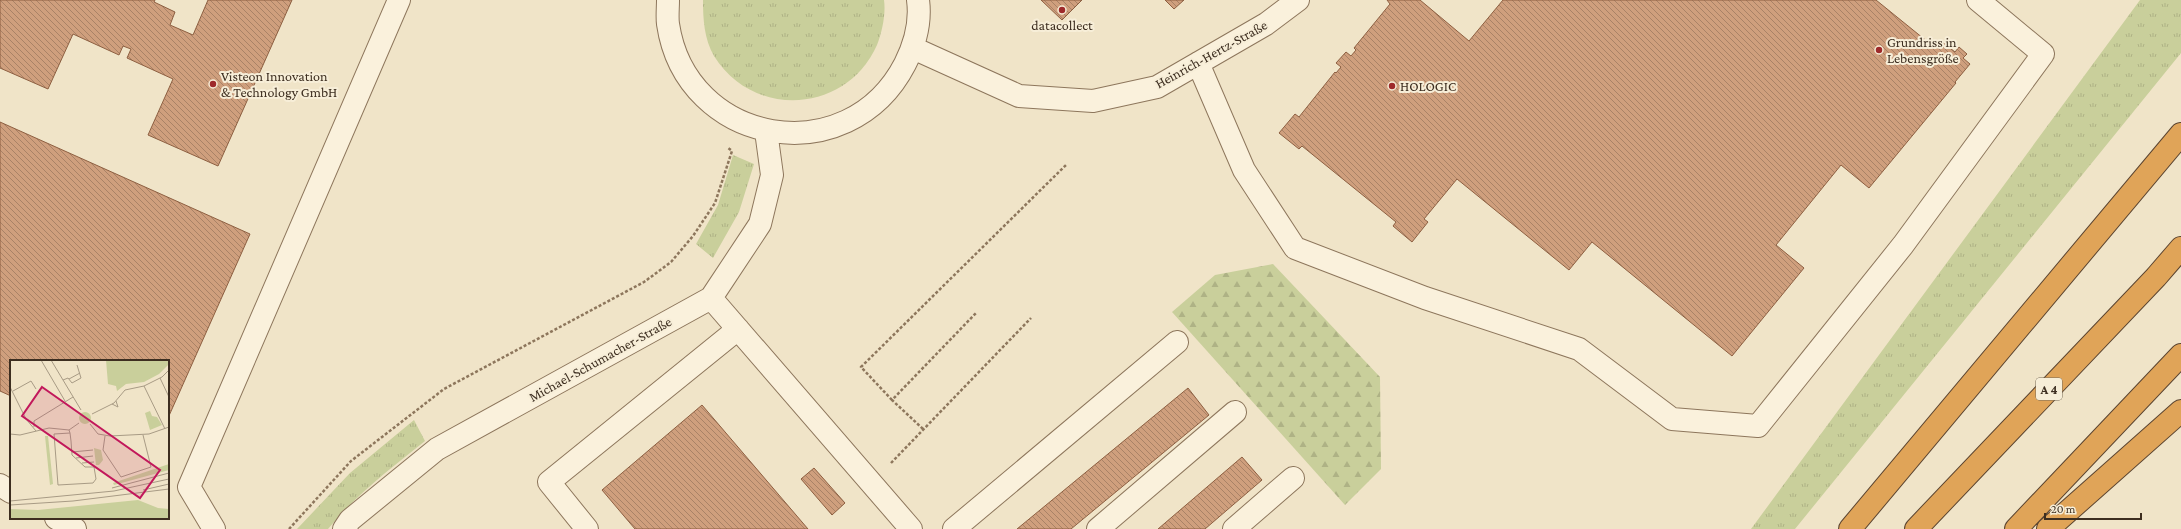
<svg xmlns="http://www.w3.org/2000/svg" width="2181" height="529" font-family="'Crimson Pro',serif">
<defs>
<pattern id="grass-tufts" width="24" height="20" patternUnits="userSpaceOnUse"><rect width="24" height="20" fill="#c9cf9b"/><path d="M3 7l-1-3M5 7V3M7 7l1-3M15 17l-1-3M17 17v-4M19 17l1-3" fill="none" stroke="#aeb285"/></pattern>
<pattern id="forest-firs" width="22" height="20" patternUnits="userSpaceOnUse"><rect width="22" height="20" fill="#c9cf9b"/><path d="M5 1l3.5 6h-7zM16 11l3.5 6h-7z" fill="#aeb285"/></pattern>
<pattern id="building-back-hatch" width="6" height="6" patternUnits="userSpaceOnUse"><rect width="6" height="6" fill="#cf9f7d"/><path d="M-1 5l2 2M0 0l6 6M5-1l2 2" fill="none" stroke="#a98266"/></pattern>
</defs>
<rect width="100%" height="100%" fill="#f0e4c8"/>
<path fill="url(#grass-tufts)" d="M703,0H884C886,14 882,32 877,45C847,113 754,120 714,56C704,39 703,19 703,0Z
M2140,0H2181V53L1795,529H1751Z
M733,155L754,164L739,212L713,258L696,244L718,205Z
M414,420L425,441C391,468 356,495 328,529H297L350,473Z"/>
<path fill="url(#forest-firs)" d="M1273,264L1380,377L1381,469L1345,505L1172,312L1215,275Z"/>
<path fill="url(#building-back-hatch)" stroke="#8d5f41" d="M0,0H155L154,2L175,12L170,25L193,35L208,0H292L218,166L148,135L173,79L127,58L131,49L123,46L119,55L73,34L48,89L0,68Z
M1041,0H1082L1062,20Z
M1165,0H1184L1174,9Z
M1387,0H1420L1469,41L1503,0H1876L1934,47L1940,40L1955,52L1959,47L1967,54L1963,58L1970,64L1955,82L1956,83L1869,188L1841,165L1776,245L1804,268L1732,356L1592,242L1569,270L1457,179L1424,219L1428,222L1412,242L1393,226L1396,222L1302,146L1299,149L1279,133L1295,114L1299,117L1335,72L1336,73L1341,67L1336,63L1346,52L1351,56L1356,50L1354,48L1390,4Z
M0,122L250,234L168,418V361H11V396L0,391Z
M1188,388L1209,415L1071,529H1017Z
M702,405L808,529H635L602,490Z
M1242,457L1262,480L1205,529H1158Z
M814,468L845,503L832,515L801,479Z"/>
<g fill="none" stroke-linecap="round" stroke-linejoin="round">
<defs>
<path id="minor" d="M668,0C668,8 667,17 668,24C686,146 848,174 905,64C915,44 921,22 918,0
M913,48L1019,96L1093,101L1157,87L1266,24L1298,0
M1198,63L1244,170L1295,248L1425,298L1579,349L1672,419L1758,426L1903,245L2043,54L1978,0
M711,298L911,529
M0,485L11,492
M56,518L75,529
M214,529L189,487L399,0
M344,529L350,520L437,449L711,298L760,224L772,175L766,131
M587,529L549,482L738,329
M954,529L1177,342
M1098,529L1235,412
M1234,529L1293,478"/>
<path id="highway" d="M1850,529L2181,134
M1916,529L2156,277L2181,248
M2016,529L2181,355
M2048,529L2181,411"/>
</defs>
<use href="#minor" stroke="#8d765c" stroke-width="24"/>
<use href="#highway" stroke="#5b4430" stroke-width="24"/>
<path stroke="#8d765c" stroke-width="2.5" stroke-dasharray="3 2" stroke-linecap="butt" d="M892,400L861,367L1067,164
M923,429L892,400L976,313
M891,463L1031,318
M289,529L351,461L444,389L644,282L671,262L693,236L715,203L732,151L727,147"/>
<use href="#minor" stroke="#faf1dc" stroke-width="22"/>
<use href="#highway" stroke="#e0a458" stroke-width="22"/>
</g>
<g fill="#9e2a2b" stroke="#f7eed8" stroke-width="1.5">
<circle cx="1062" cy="10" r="4"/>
<circle cx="1879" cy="50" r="4"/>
<circle cx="213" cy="84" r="4"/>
<circle cx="1392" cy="86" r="4"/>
</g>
<g text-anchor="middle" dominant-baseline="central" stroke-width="4" stroke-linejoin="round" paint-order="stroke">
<rect fill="#f7eed8" stroke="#756857" stroke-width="1" x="2036" y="378" width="26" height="22" rx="3"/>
<g font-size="13" font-weight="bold" fill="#3d2e20">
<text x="2049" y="389">A 4</text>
</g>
<g font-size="14" fill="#3d2e20" stroke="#f7eed8" text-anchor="start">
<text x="1062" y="25" text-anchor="middle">datacollect</text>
<text x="1887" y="42">Grundriss in<tspan x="1887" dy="16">Lebensgröße</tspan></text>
<text x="221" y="76">Visteon Innovation<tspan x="221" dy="16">&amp; Technology GmbH</tspan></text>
<text x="1400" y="86">HOLOGIC</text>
</g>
<g font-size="14" fill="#3d2e20" stroke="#f7eed8">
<text transform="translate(1211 54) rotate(-29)">Heinrich-Hertz-Straße</text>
<text transform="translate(600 359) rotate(-29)">Michael-Schumacher-Straße</text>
</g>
</g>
<g transform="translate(10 360)">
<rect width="159" height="159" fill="#f0e4c8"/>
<path d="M96,0H159V4L149,14L134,22L116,24L107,31L106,26L98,24ZM140,51L142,56L147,57L152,65L140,70L135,53ZM69 58a6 6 0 1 1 12 0a6 6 0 1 1-12 0ZM159,104V110L104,125L103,123Z" fill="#c9cf9b"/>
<path d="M35,76H38L43,124L40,125ZM84,88L91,90L93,100L89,105H86ZM128,140L148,148L159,149V159H0V149L28,150Z" fill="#c9cf9b"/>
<path fill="none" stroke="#a89b85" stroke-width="1" d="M31,0L55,41M41,0L71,50M150,18L159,37M59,19L70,13M53,20L58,18L62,23L71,18L67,5M134,26L155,69M0,27L16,59L26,71M3,31L21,21L26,29M102,44L108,47L106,41M82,54L104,43L115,30L134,26L152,17L159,10M80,64L88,74L100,76L139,74L159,67M24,67V61L63,37M59,70L60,73L61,81L62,95L75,107H84L86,119L83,123L48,125L44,74L60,73M0,74L10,75L39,68L59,70L69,63M95,76L93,90L111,117L141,107L133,75M62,92L83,90M66,98L83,96M72,103L84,102M102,128L159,113M133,130L159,124M0,141L104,131L159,119M0,145L63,141L159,129"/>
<path fill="#c2185b" fill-opacity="0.15" stroke="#c2185b" stroke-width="2" d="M32,27L150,110L130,138L12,56Z"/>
<rect width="159" height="159" fill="none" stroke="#3d2e20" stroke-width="2"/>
</g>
<path d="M2045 513v6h96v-6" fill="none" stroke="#3d2e20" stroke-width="2"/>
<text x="2051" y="513" font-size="12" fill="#3d2e20" stroke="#f7eed8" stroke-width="3" paint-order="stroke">20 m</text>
</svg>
